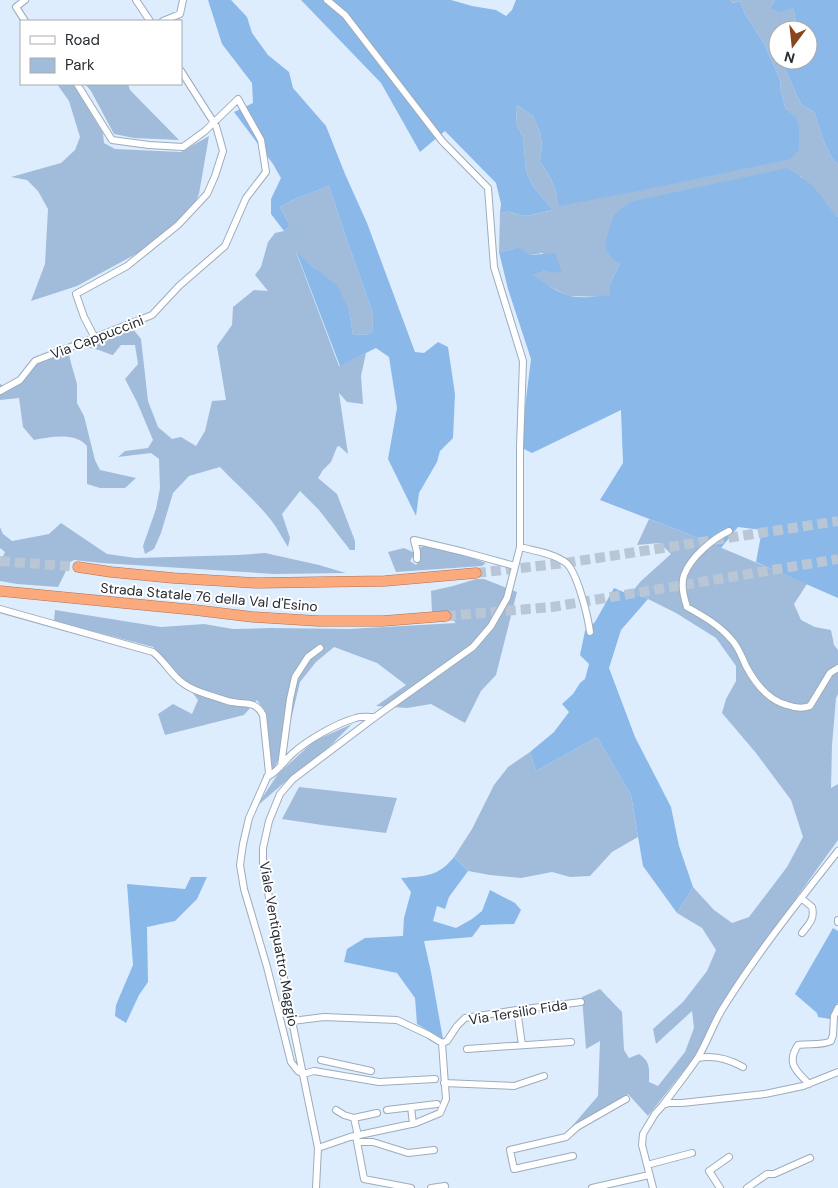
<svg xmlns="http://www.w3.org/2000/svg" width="838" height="1188" font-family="'DM Sans',sans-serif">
<rect width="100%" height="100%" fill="#ddedfe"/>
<path fill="#a1bcda" d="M730,0H775L770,8H793L797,27L794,30H778V60H783L784,67L801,104L814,112C821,131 824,150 838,165V217L833,213L817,191L800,176L620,263L610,284V294L601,297L569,296L545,284L532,275L545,271L543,253L530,255L514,249L499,252L500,213C513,210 509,213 520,215C530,217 544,212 553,210L532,185L526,171L523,137L516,124L517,105L533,116L540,132L542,146L540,161L551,179L557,195L786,110L781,92L780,80L765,45L745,14L740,1L731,3Z
M57,84H73L103,133L104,143L115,149L181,152L209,136L199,194L195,203L160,241L77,286L31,301L45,264L48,209L38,191L27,180L11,177L61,163L75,150L80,137L69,101Z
M85,84H128L130,90L179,140L134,138L114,134L91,91Z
M329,186L349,246L373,313L372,334L353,335L349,310L314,268L296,252L339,366L366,353L361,376L363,404L347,402L339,393L348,454L339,446L337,447L331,462L323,470L318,478L337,494L355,541V550H350L319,510L300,491L282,514L290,538L288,547C282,538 278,529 271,520C256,501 237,485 220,467L189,476L173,493L161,533L154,549L145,554L143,546L156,509L160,488L159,459L151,453L118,457L125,451L148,448L153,440L137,402L125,379L138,364L135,345H121L113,355C105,353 97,348 88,348L133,329L141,339L148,401L158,427L172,439L181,437L196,446L205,431L212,401L226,400L217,346L232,325L233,307L254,290L268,291L255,275L261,267L268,242L275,233L284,231L290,226L280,207L295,199Z
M68,349L71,363L77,384V403L84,416L95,460L100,470L136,478L125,488H100L87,484V446C75,432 50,437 34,440L23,427L19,398L0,400V384L8,387L44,358Z
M649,519L691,535L807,584L794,604L801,620L815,627L831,630L834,645L838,650V694L836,698L832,745L831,788L838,784V840L758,951L719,1008L697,1054L648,1116L628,1094L567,1132L598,1096L600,1041L586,1049L582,997L600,989L622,1012L624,1050L629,1058L639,1054C651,1062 649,1069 649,1082L658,1086L685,1052L694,1028L692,1011L656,1044L653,1029L683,1002L707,971L716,950L702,928L677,913L693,887L714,910L732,923L749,917L787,867L803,837L791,800L756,753L722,713L726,699L736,681V666L716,638L676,613L648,599L631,593L641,581L671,554L660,543L637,545Z
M61,523L107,554L136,558L238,555L265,553L319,565L346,573L274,574L102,563L74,560L68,563L65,573L58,587L17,584L0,581V563L5,552L0,548V527L3,534L12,541L49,534Z
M425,545H437L486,563L482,566L396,572L388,552L404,548L415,553L410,561L416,565L421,559L418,549Z
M476,579H484L517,592L496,675L481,691L465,723L431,704L407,708L376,706L406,685L377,663L334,647L316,662L300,682L285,745L273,771L269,752L265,711L257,700L244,715L165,735L158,714L173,704L192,714L198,700L185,683L153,647L54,621L55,610L161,627L204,624L233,629L271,628L349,629L456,623L442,611L432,612L431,591L453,586Z
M352,724L330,746L285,782L256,807L278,774L314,741Z
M597,737L631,795L638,837L612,852L590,876L570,877L552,872L521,878L490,875L468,871L454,857L472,829L494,785L508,767L530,752L536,771Z
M299,787L397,798L386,833L322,825L282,819Z"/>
<path fill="#8ab8e9" d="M208,0H231L247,17L252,33L268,55L289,72L293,88L326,126L345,174L367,223L415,352L424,353L438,342L448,347L455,394L453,438L440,451L437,462L419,493L416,516L388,459L397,408L389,357L376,348L340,366L296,251L314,268L337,285L349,310L353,335L372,334L373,313L349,246L329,186L295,199L280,207L290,226L284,231L271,214V199L281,178L273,164L234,112L253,103L252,83L222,44Z
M301,0H451L472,6L496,10L506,16L512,10L516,0H730L732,3L740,1L745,14L765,45L780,80L781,92L786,110L796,117L799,128V150L790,159L638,191L559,206L557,195L551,179L540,161L542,146L540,132L533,116L517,105L516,124L523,137L526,171L532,185L553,210C543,212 530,217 520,215C510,213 513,210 500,213L501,204L496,183L445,131L420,152L381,83Z
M775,0H838V165C824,150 821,131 814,112L801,104L784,67L783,60H808V30H794L797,26L793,8L780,12L770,8Z
M787,168C798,175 810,182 818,192C825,200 830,210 838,217V598L756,562L762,530L738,527L721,548L691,535L600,500L623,463L621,410L532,453L520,447L531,359L508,289L499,252L519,248L530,255L555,253L562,273L545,271L533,275C544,283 555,290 567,295C577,299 601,297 610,294V284L620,263L613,260L605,248L607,236L614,215L630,202Z
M614,588L628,594L631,593L648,599L621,630L609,668L635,737L671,807L679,846L693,887L677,913L643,866L631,795L597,737L536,771L530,752L554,732L569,712L562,704L573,694L580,683L585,679L589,664L580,655L585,631L595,622Z
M454,857L468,871L449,897L445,909L437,906L433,921L456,928L472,919L482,911L490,890L515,903L521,910L514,924L481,925L472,937L424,941L431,972L443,1039L417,1024L415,998L397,973L344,962L347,949L365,938L403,936L404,918L411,892L401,878C425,876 438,877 454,857Z
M191,877H207L197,899L175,921L147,927L148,982L139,995L126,1023L115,1016L116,1005L133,965L127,884L185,889Z
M833,928L838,931V1003L836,1005L830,1019L818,1017L817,1013L795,994Z"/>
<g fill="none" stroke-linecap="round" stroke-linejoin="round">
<path stroke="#b8c6d5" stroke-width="10" stroke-dasharray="10 5" stroke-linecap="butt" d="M0,561L78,567
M476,573L565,563L838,521
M446,616L552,607L838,559"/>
<defs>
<path id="minor" d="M136,0L150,21
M25,21L16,7L25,0
M163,21L180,14L183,0
M95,338L84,317L76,294L127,266L178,225L207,194L215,176L223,151L216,126L181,71
M0,391L20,380L35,361L152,315L179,286L225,246L246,198L266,172L261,140L238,99L205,131L183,147L149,145L112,140L77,84
M729,531C712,539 691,557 684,575C681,584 684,598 687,607C703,616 719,625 731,639C738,646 742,657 746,666C755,683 768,700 787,705C795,708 802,709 810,706L830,673L838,668
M520,547C534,551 553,553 565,562C577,570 588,617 590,632
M417,559V552L414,540L464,552L515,566
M0,609L153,652C162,659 168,669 176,677C187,689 203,693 218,698C223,699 228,702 233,702C246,705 255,700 263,715L269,773L249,818L243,844L240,865L244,889L267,967L291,1062L298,1071L303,1074L314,1071L379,1082L435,1079
M281,766L290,699L295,677L308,657L320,648
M267,777C278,772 284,761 292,754C307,740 337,723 356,718C362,716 369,717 375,717
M801,898L812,907C815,919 809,924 802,933
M838,920V922
M517,1010L522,1045
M292,1021L324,1017L397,1020L429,1035L442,1043
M442,1043L447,1041L457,1026L465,1018L517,1010L581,1002
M467,1049L571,1042
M698,1058C713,1055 729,1059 743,1067
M321,1060L371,1071
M444,1083L514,1086L544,1076
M809,1084C796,1071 786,1063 798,1045C809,1043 822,1046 831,1041L833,1035L834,1016L838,1008
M663,1105C674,1090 686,1075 697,1059C707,1043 713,1024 723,1008C757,953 798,902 838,851
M411,1107L413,1124
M336,1110L344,1115L354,1118
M387,1110L437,1104
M356,1136L364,1179L411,1188
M358,1136L354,1118L377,1113
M357,1142H373L408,1153L434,1150
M318,1148L350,1137L416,1123L440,1113L446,1099L442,1043
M573,1156L514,1169L510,1150L566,1137L577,1127L626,1099
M647,1165L692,1153
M316,1188L318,1148L292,1021L263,865V848L269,821L280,794L293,779L375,717L473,647L491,626L507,598L520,547V447L523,361L494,267L488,188L442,141L345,15L327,0
M431,1188L445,1186
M592,1188L649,1175
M653,1188L642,1145L643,1134L655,1114L663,1105L669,1103H682L765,1094L803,1086L838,1072
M720,1188L709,1171L729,1157
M747,1188L767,1174H774L810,1158"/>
<path id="trunk" d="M78,567L111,572L173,578L257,583L385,581L476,573
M0,591L195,610L253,617L318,621H383L446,616"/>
</defs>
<use href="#minor" stroke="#9dacbc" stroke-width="8"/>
<use href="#trunk" stroke="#b0704f" stroke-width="11"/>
<use href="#minor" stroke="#fff" stroke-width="6"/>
<use href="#trunk" stroke="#fbaa7e" stroke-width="10"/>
</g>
<g text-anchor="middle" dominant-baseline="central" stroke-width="4" stroke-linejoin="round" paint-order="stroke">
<g font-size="14" fill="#262c32" stroke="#fff">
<text transform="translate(97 337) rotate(-21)">Via Cappuccini</text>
<text transform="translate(209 597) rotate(5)">Strada Statale 76 della Val d'Esino</text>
<text transform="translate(279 944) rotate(80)">Viale Ventiquattro Maggio</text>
<text transform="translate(518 1012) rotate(-9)">Via Tersilio Fida</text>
</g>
</g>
<rect x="20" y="20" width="162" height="65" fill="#ffffff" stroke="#a8abad"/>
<rect x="30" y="36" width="25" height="8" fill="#ffffff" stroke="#a8abad"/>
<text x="65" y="45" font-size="15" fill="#262c32">Road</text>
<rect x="30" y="58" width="25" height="15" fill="#a1bcda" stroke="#a8abad"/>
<text x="65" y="70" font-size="15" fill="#262c32">Park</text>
<g transform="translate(793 45) rotate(195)"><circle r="24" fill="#ffffff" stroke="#a8abad"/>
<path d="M0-4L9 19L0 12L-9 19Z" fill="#8a451d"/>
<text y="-8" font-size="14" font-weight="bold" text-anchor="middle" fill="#262c32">N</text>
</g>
</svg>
